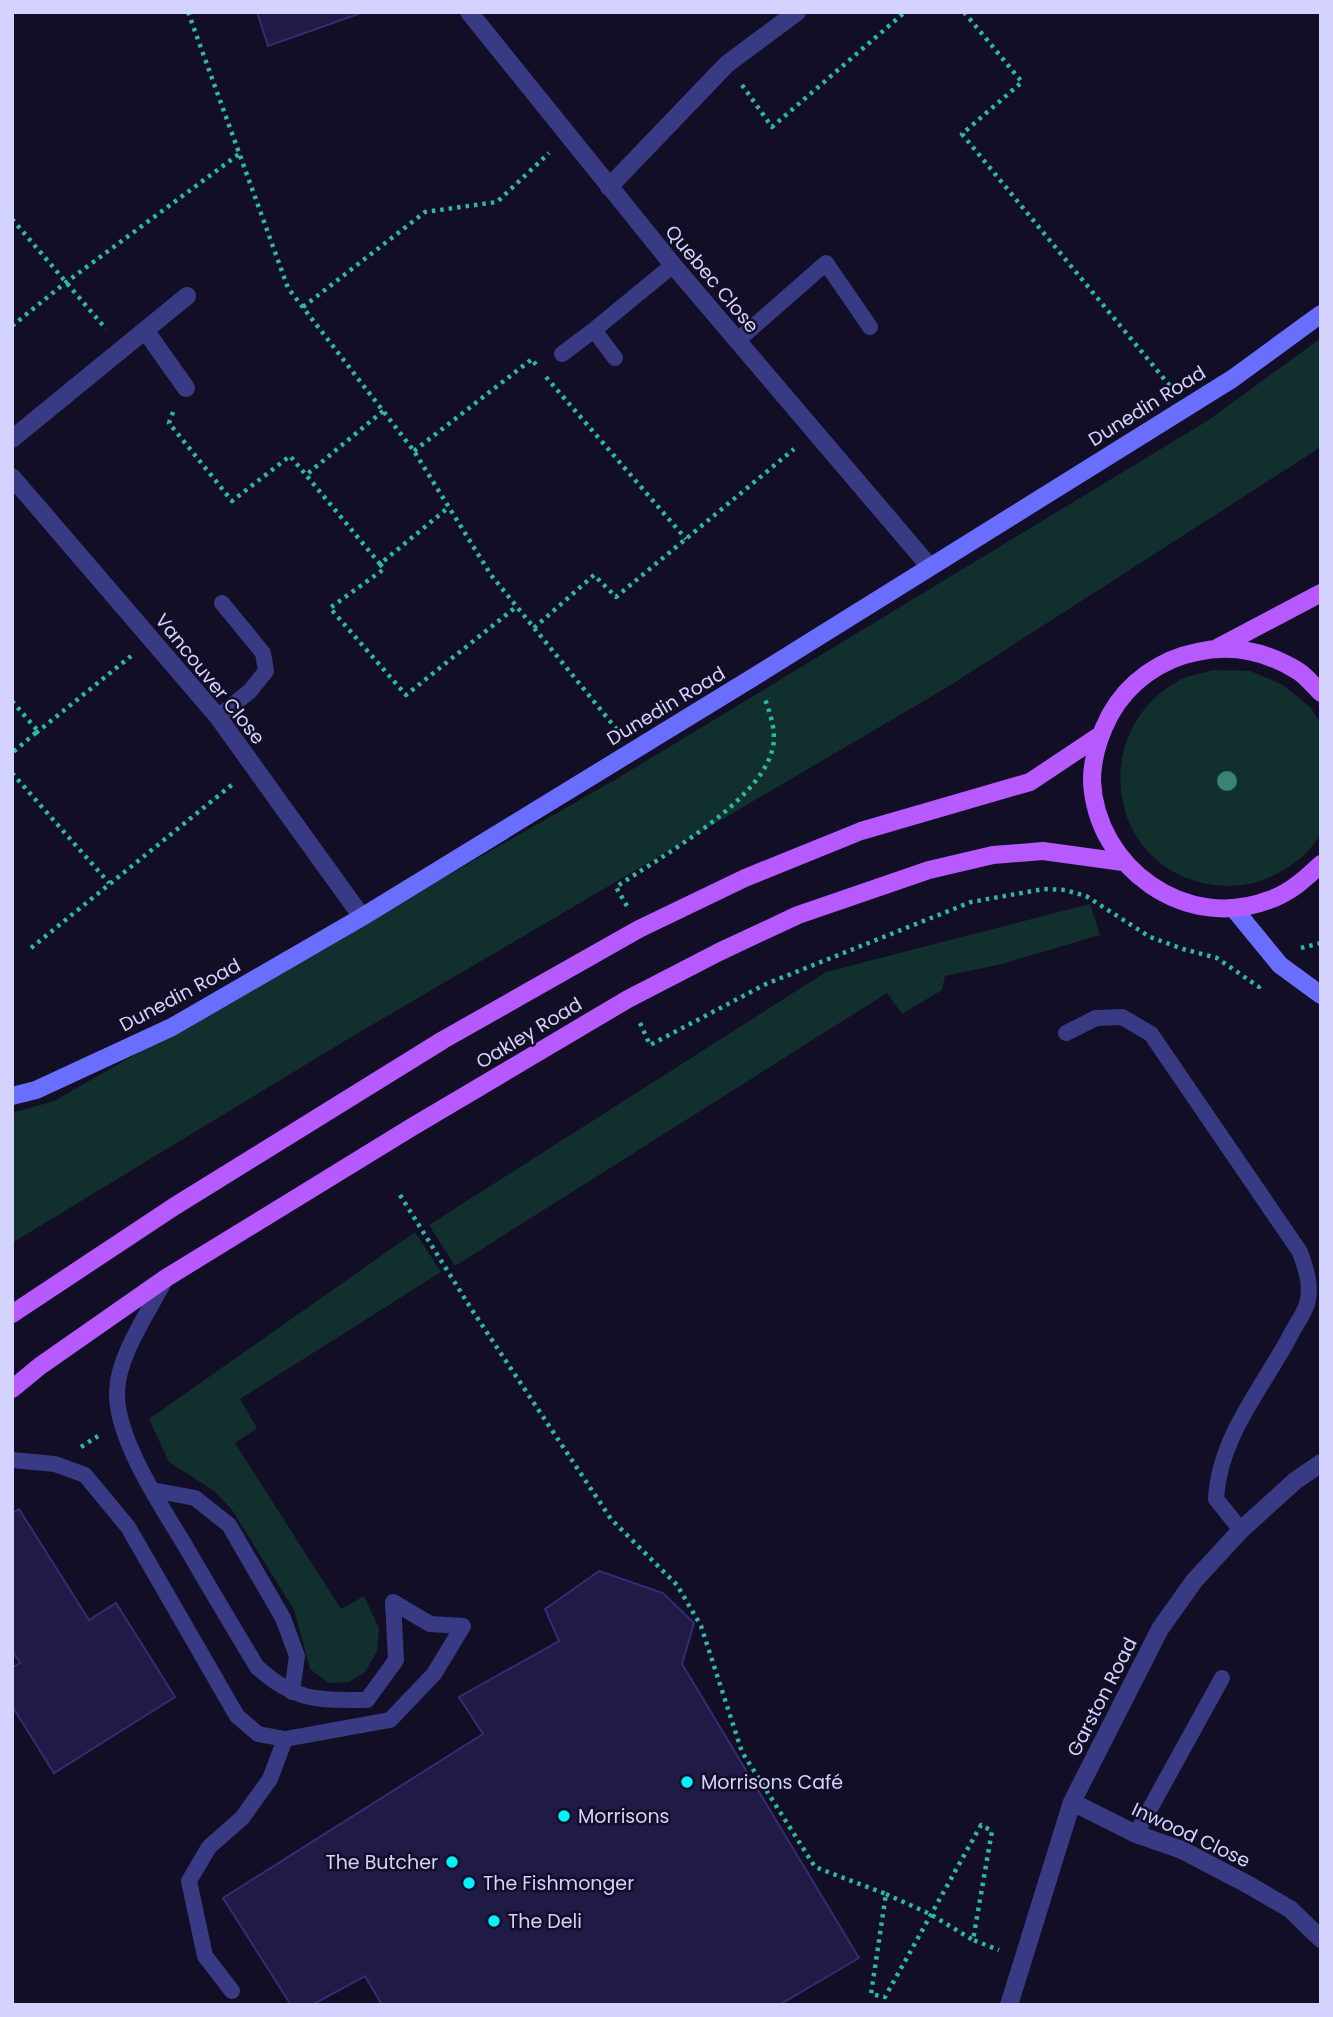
<svg xmlns="http://www.w3.org/2000/svg" width="1333" height="2017" font-family="Poppins,sans-serif">
<rect width="100%" height="100%" fill="#110e25"/>
<path fill="#112f2c" d="M1321,338V447L946,688L343,1042L12,1243V1113L54,1101L618,778L1207,421Z
M1214,670L1250,671L1283,685L1311,708L1321,724V833C1311,852 1293,866 1274,875C1253,886 1230,888 1207,884C1105,864 1090,730 1178,681C1188,675 1203,673 1214,670Z
M1090,904L1100,935L1002,964L945,976L942,990L902,1014L887,993L455,1266L429,1225L826,972Z
M415,1232L441,1272L240,1399L257,1428L235,1443L341,1609L364,1596L379,1628L377,1651L365,1672L349,1682L329,1683L310,1669L294,1610L232,1510L214,1491L169,1462L149,1419Z"/>
<path fill="#201a46" stroke="#352c72" stroke-width="2" d="M257,12H364L268,46Z
M19,1509L89,1620L116,1603L175,1697L54,1773L12,1706V1668L20,1663L12,1650V1513Z
M599,1571L663,1593L694,1623L682,1664L859,1958L779,2005H382L365,1976L312,2005H291L223,1898L483,1734L459,1697L559,1641L545,1609Z"/>
<g fill="none" stroke-linecap="round" stroke-linejoin="round">
<path stroke="#2db7a6" stroke-width="4.5" stroke-dasharray="3.5 5" stroke-linecap="butt" d="M188,12L288,288L414,451L491,575L618,731
M964,12L1022,82L962,134L1170,386
M742,85L772,127L905,12
M12,219L106,329
M303,307L425,212L497,202L549,153
M12,326L65,283L239,154
M546,377L686,539
M383,411L306,475L380,564L449,507
M173,412L169,423L232,501L290,456L306,475
M414,451L532,359L536,365
M380,564L384,569L330,608L406,695L516,607
M534,628L594,575L616,597L794,449
M12,701L38,731L12,753
M36,733L131,656
M12,773L109,883
M627,906L616,887C660,857 757,804 772,751C777,733 771,716 765,699
M31,948L234,783
M1301,948L1321,943
M640,1023L650,1045L766,984L971,902L1044,889L1065,890L1086,896L1150,937L1183,949L1217,958L1259,987L1262,984
M400,1195L472,1310L611,1519L677,1585L701,1626L742,1752L815,1867L886,1894L871,1994L885,1997L981,1825L992,1831L973,1940L999,1950
M81,1447L98,1436
M886,1894L930,1914L973,1940"/>
<path stroke="#393a84" stroke-width="16" d="M594,330L673,265
M737,341L826,263L870,327
M562,354L594,330L615,358
M218,717L250,691L266,671L263,653L222,603
M1066,1033L1096,1018L1122,1017L1151,1034L1300,1252C1306,1269 1312,1286 1307,1304C1303,1316 1294,1327 1289,1338C1261,1390 1219,1438 1216,1499L1241,1530
M166,1278C150,1310 118,1355 117,1391C115,1438 162,1507 186,1547C209,1587 233,1627 257,1667C295,1702 319,1700 367,1700L396,1660L393,1602
M12,1460L55,1464L85,1475L128,1527L237,1716L258,1734L285,1739L390,1720L434,1674L463,1626L430,1624L393,1602
M152,1490L195,1498L229,1525L283,1618L297,1656L292,1692
M1136,1834L1222,1678
M232,1991L205,1956L189,1881L209,1847L242,1818L270,1779L285,1739"/>
<path stroke="#393a84" stroke-width="18" d="M469,12L673,265L930,567
M609,187L727,64L797,12
M145,330L186,388
M12,439L187,296
M12,477L218,717L362,917
M1072,1802L1136,1834L1182,1850L1247,1884L1290,1909L1321,1939
M1009,2005L1072,1802L1160,1629L1194,1581L1241,1530L1295,1481L1321,1463"/>
<path stroke="#696eff" stroke-width="18" d="M1234,909L1280,965L1321,995
M12,1096L36,1090L172,1027L362,917L757,675L1232,379L1321,314"/>
<path stroke="#b659ff" stroke-width="18" d="M1217,648L1321,593
M1321,693C1314,686 1306,676 1298,671C1267,652 1232,644 1197,652C1161,659 1128,682 1110,715C1100,734 1092,758 1092,781C1096,868 1186,932 1269,900C1290,893 1305,879 1321,864
M12,1314L175,1206L443,1040L639,929L745,878L861,831L1030,782L1099,736
M12,1389L40,1366L166,1278L412,1127L628,999L719,952L798,915L929,870L993,855L1043,851L1123,862"/>
</g>
<circle fill="#3a8275" cx="1227" cy="781" r="10"/>
<g fill="#00f3fd" stroke="#110e25" stroke-width="2.5">
<circle cx="687" cy="1782" r="7"/>
<circle cx="564" cy="1816" r="7"/>
<circle cx="452" cy="1862" r="7"/>
<circle cx="469" cy="1883" r="7"/>
<circle cx="494" cy="1921" r="7"/>
</g>
<g text-anchor="middle" dominant-baseline="central" stroke-width="5" stroke-linejoin="round" paint-order="stroke">
<g font-size="19" fill="#d4d2ff" stroke="#110e25">
<text transform="translate(712 279) rotate(50)">Quebec Close</text>
<text transform="translate(1147 406) rotate(-32)">Dunedin Road</text>
<text transform="translate(210 679) rotate(51)">Vancouver Close</text>
<text transform="translate(666 706) rotate(-31)">Dunedin Road</text>
<text transform="translate(180 995) rotate(-28)">Dunedin Road</text>
<text transform="translate(529 1033) rotate(-31)">Oakley Road</text>
<text transform="translate(1102 1697) rotate(-63)">Garston Road</text>
<text transform="translate(1191 1835) rotate(25)">Inwood Close</text>
</g>
<g font-size="19" fill="#d4d2ff" stroke="#110e25" text-anchor="start">
<text x="701" y="1782">Morrisons Café</text>
<text x="578" y="1816">Morrisons</text>
<text x="438" y="1862" text-anchor="end">The Butcher</text>
<text x="483" y="1883">The Fishmonger</text>
<text x="508" y="1921">The Deli</text>
</g>
</g>
<rect width="1333" height="2017" fill="none" stroke="#d4d2ff" stroke-width="28"/>
</svg>
